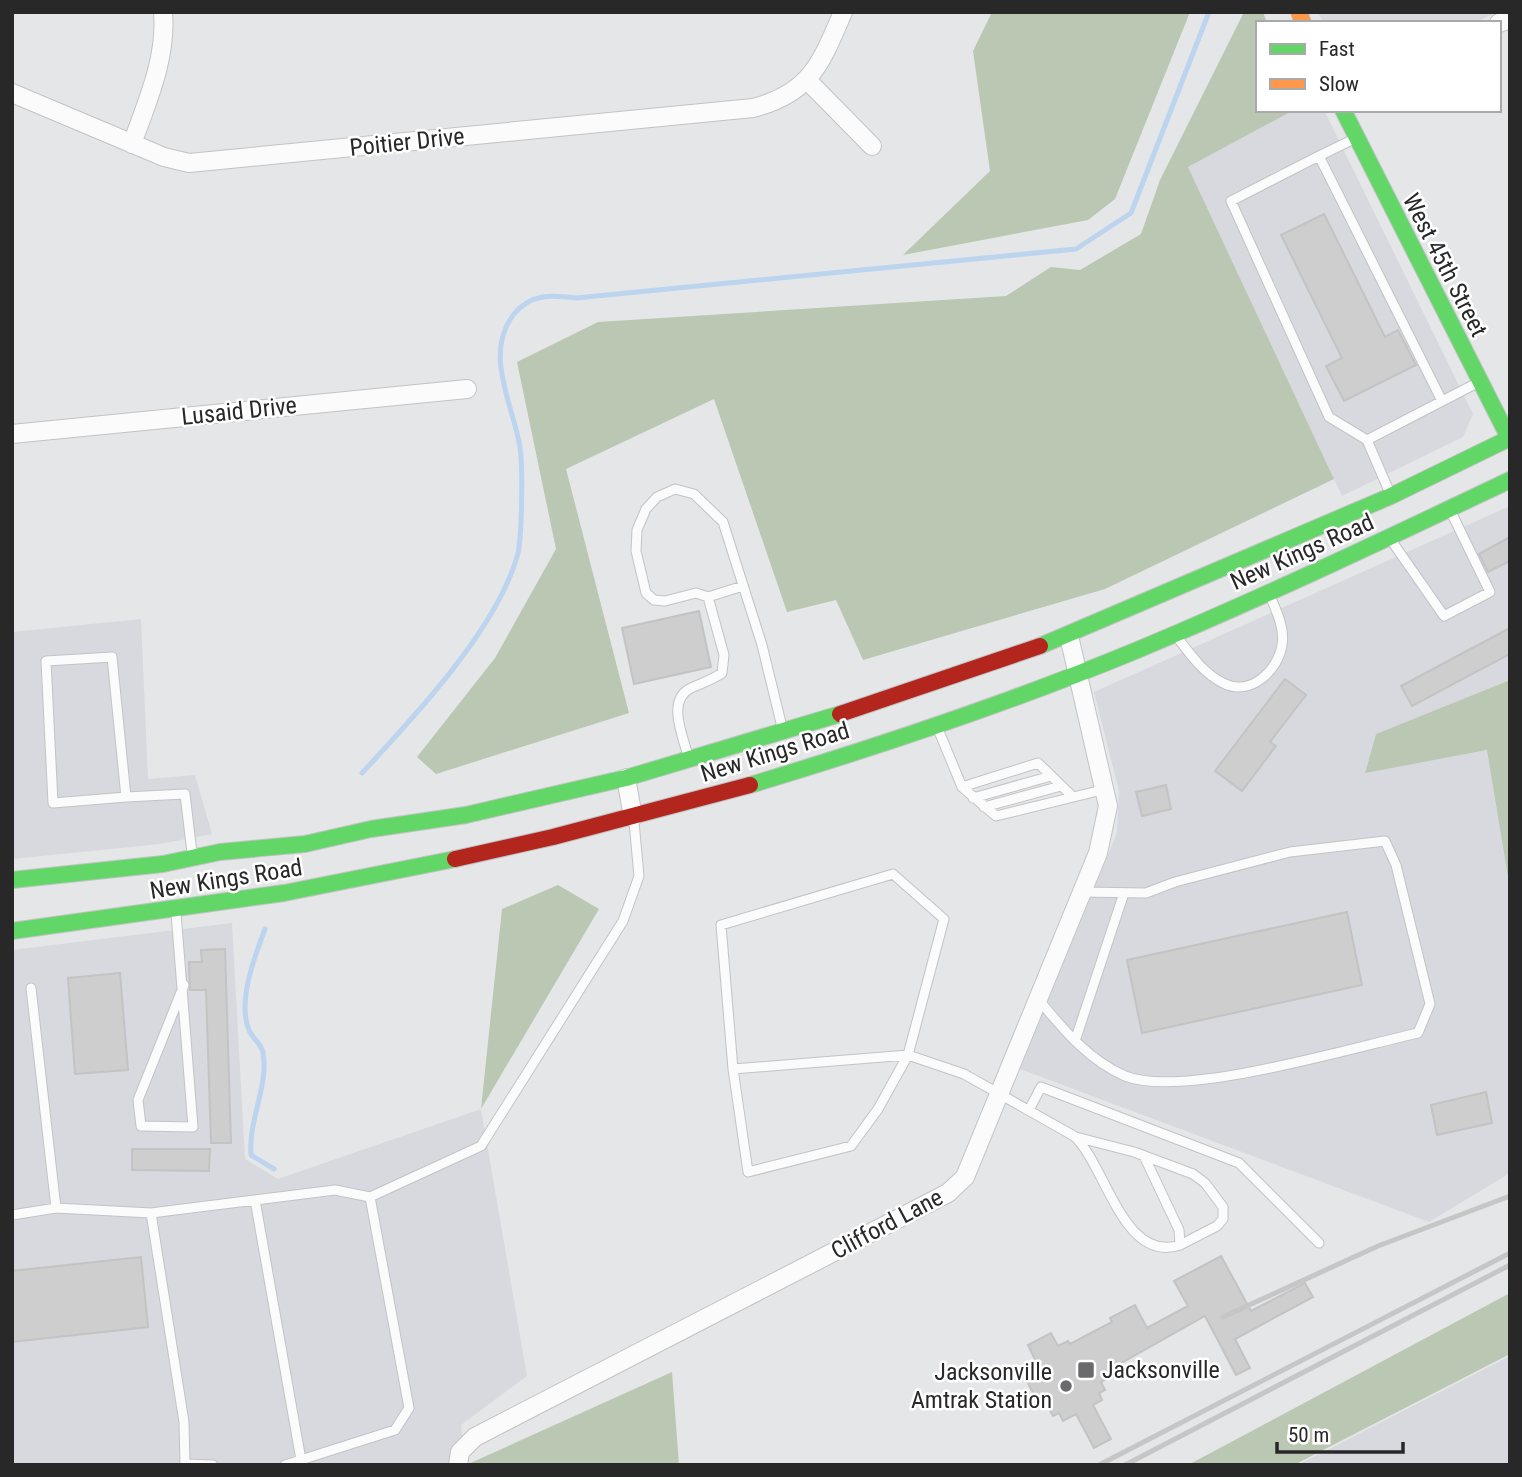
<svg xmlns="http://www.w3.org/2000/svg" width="1522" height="1477" font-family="'Roboto Condensed',sans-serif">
<rect width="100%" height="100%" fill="#e5e6e8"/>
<path fill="#d7d9df" d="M1318,12H1497L1474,23H1323Z
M1294,110H1324L1473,414L1463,437L1342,496L1188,167Z
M1510,506V680L1376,734L1365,772L1488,750L1510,889V1173L1429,1222L1020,1069L1117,833L1119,791L1094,692Z
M141,619L148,779L195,775L212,834L160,844L12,859V632Z
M232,923L245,1159L278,1179L481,1109L527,1376L461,1425L465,1465H12V950Z
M1510,1356V1465H1298Z"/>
<path fill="#bac7b2" d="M992,12H1190L1115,199L1088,220L903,255L990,171L973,51Z
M1244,12H1263L1267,23H1258V110H1294L1188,167L1334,479L1105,589L863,660L836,600L787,612L714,399L566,469L629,713L436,774L417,757L495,658L556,549L517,362L598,322L1006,296L1051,267L1080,270L1141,234L1160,180Z
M1510,680V889L1487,750L1365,773L1376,734Z
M558,885L599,909L481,1109L502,909Z
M1510,1293V1354L1294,1465H1188Z
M672,1372L679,1465H466Z"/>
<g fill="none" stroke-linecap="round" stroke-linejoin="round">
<path stroke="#bcd4ee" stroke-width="5" d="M362,773C414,717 499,627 518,553C522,534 523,467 520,447C513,405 483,353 514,314C531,293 553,295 576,298L1076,249L1131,213L1209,12
M265,929C255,955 237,1002 249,1030C252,1038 262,1044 263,1053C269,1086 248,1120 251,1155L274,1169"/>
</g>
<path fill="#cececf" stroke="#c3c3c4" stroke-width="2" d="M1324,214L1385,337L1398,330L1416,365L1344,401L1326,366L1342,358L1281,235Z
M1510,537V561L1488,572L1479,554Z
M699,611L711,667L634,684L622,628Z
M1510,628V654L1412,706L1401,686Z
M1285,679L1306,695L1270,742L1276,746L1242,791L1215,771Z
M1166,785L1171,809L1142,816L1136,792Z
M1347,912L1362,985L1142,1033L1127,960Z
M225,949L231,1143H211L206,990H190L189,962H202L201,950Z
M120,973L128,1070L75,1074L68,978Z
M1486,1092L1492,1123L1437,1135L1431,1105Z
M132,1149H210L209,1171L132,1170Z
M1221,1256L1251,1311L1305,1283L1313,1297L1235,1339L1250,1368L1236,1375L1205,1316L1116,1366L1120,1372L1101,1382L1105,1390L1099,1393L1102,1400L1093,1405L1111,1439L1094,1448L1076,1414L1063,1421L1059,1413L1053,1416L1046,1403L1040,1406L1021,1370L1036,1362L1028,1345L1051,1333L1058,1346L1068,1341L1070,1344L1112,1322L1110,1318L1135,1305L1147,1328L1188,1306L1174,1281Z
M141,1257L148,1327L12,1342V1271Z"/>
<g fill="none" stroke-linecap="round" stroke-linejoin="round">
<defs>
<path id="lane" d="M1319,156L1356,138
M1367,440L1329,417L1231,201L1319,156L1442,401
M1389,491L1367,440L1479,382
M1391,540L1444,616L1490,592L1451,512
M708,597L743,586
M1177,637C1190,654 1203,673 1223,683C1250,697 1278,671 1282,645C1285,630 1277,612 1271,598
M938,729L962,787L996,816L1106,789
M688,756C683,736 666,700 691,688C702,683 712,680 722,673L724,655L708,597L696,593L665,601L654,600L646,593L636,551L637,530L646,509L657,497L675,489L694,494L723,522L762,645L782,727
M962,787L1038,763L1072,796
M126,797L53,803L46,661L112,657L126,797L185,794L192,853
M973,798L1051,776
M984,807L1061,786
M176,913L193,1127L141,1126L138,1100L184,985
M31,988L56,1208
M1038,999C1063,1029 1088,1060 1125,1076C1182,1099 1354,1047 1418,1033L1430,1004L1396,865L1385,841L1290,852L1175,882L1146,893L1082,892
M1075,1041L1124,893
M733,1069L908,1055L944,919L893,874L721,925L733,1069L748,1172L851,1146L878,1109L908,1055L964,1074L1074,1136C1106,1165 1123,1264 1180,1245L1179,1230L1144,1156
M1029,1110L1041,1087L1239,1163L1319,1243
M1076,1137L1134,1152L1193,1174L1205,1183L1223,1207V1219L1217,1226L1180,1245
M255,1200L301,1460
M151,1213L184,1422L185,1465
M12,1215L56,1208L151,1213L335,1190L370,1197L481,1146L623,921L639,876L634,822
M185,1464L213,1465
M285,1465L395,1430L409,1408L370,1197"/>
<path id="street" d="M1499,23L1510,19
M808,81L872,146
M12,93L164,157L189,163L753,108C811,93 821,63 843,12
M132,144C147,102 167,58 163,12
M12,434L467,389
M626,778L633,817
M458,1465L460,1452L475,1437L948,1193L965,1177L1098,853L1108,806L1069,636"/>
<path id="fast" d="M1343,110L1509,438
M1040,646L1391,496L1510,438
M750,785C880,746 1009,703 1135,651C1262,598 1386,539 1510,480
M12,880L163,864L220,852L305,844L371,829L466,815L626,778L840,714
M12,931L284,893L455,859"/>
<path id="slow" d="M1299,12L1303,23"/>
<path id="jam" d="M840,714L1040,646
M455,859L553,837L750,785"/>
</defs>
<use href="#lane" stroke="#c2c3c4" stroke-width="11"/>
<use href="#street" stroke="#c2c3c4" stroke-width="20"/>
<use href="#fast" stroke="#c2c3c4" stroke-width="18"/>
<use href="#slow" stroke="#c2c3c4" stroke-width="18"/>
<use href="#jam" stroke="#c2c3c4" stroke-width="18"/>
<use href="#lane" stroke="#fbfbfc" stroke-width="9"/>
<use href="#street" stroke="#fbfbfc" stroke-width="18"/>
<use href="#fast" stroke="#63d668" stroke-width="16"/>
<use href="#slow" stroke="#ff974d" stroke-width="16"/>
<use href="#jam" stroke="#b3261e" stroke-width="16"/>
<path stroke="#c6c6c7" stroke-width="5" d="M1223,1317L1378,1246L1510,1196
M1099,1465L1510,1253
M1125,1465L1510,1265"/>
</g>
<g fill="#6a6a6c" stroke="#fff" stroke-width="2.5">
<rect x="1077" y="1361" width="18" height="18" rx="3.5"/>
<circle cx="1066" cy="1386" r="7"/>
</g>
<g text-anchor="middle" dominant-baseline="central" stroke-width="5" stroke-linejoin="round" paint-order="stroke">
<g font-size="24" fill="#282829" stroke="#fff">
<text transform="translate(407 142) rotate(-6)">Poitier Drive</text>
<text transform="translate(1445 265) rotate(63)">West 45th Street</text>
<text transform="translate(239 411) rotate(-6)">Lusaid Drive</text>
<text transform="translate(1302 552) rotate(-24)">New Kings Road</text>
<text transform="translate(775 752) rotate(-17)">New Kings Road</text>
<text transform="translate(226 879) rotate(-9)">New Kings Road</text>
<text transform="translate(887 1224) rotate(-28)">Clifford Lane</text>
</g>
<g font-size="24" fill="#282829" stroke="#fff" text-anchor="start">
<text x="1102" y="1370">Jacksonville</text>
<text x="1052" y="1372" text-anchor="end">Jacksonville<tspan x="1052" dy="28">Amtrak Station</tspan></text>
</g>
</g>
<rect width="1522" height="1477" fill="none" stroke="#282829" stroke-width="28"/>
<rect x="1256" y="21" width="245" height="91" fill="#ffffff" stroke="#a9a9a9" stroke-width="2"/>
<rect x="1270" y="44" width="35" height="10" fill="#63d668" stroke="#a9a9a9" stroke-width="2"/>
<text x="1319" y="56" font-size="21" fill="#282829">Fast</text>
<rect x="1270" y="79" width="35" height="10" fill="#ff974d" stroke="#a9a9a9" stroke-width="2"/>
<text x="1319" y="91" font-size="21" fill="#282829">Slow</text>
<path d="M1277 1442v10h126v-10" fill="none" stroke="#282829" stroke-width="3.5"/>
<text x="1288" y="1442" font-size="21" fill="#282829" stroke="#ffffff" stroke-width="5" paint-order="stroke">50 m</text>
</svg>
